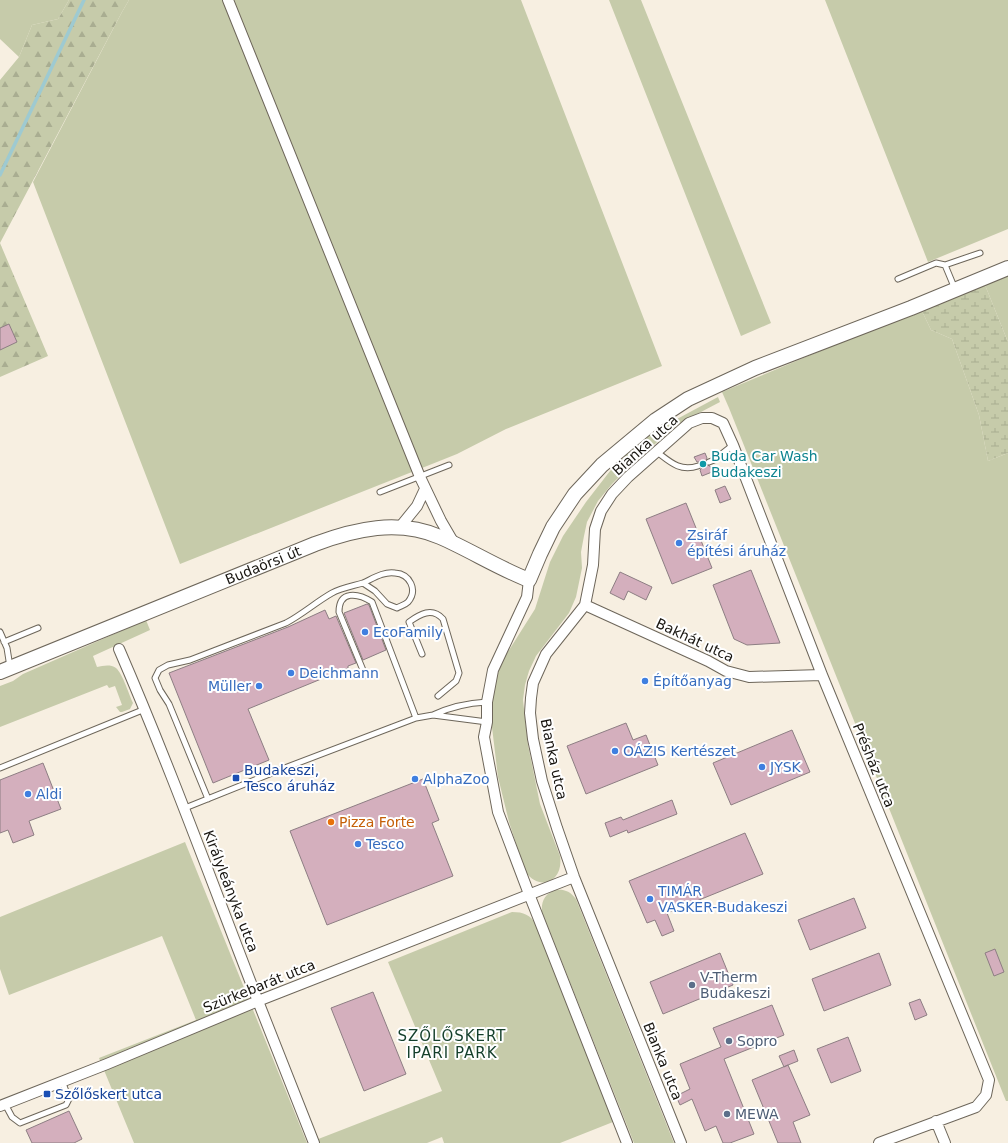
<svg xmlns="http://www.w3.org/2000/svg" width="1008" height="1143" font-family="'DejaVu Sans',sans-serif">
<defs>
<pattern id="forest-firs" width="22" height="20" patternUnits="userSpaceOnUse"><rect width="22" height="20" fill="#c6cbaa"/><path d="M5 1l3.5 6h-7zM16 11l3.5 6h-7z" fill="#a9ad91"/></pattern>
<pattern id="wetland-marsh" width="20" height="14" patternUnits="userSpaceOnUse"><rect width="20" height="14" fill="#c6cbaa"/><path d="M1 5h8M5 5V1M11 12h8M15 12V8" fill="none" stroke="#a9ad91"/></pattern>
</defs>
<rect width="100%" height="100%" fill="#f7efe1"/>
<path fill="#c6cbaa" d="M0,0H69L58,19L32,25L19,57L0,39Z
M129,0H521L662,366L506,429L457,454L422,468L180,564L33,182L122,12Z
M609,0H641L771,323L741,336Z
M825,0H1008V229L928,262Z
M1008,275V342L985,285Z
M921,309L931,330L952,339L979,415L988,461L1008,453V1101H1006L729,408L722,392Z
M718,397L720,402L678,424L633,463L612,484L598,501L587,522L584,536L581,552L582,568L576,597L569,613L536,656L529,671L525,685L523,700L528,745L540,804L560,856C564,881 540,893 525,871L509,822L498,777L491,719L493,692L496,678L504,658L535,609L550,562L563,536L586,502L610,471L630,451L674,415L677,419Z
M146,620L150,630L93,656L97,667C103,666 110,664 116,668C123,674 129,695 133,703L130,709L122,712H120L116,707L122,705L115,686L109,688L107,685L0,727V686L13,681L23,674Z
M185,842L307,1143H134L99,1058L196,1020L162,936L9,995L0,969V917Z
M555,890C564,889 570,891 576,899L674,1143H634L542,912C541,901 545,894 555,890Z
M512,912C524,912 530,915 536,924L613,1122L560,1143H444L442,1137L427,1143H308L442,1091L388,962Z"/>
<path fill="url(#forest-firs)" d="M69,0H129L122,12L0,243L48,356L0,377V80L19,57L32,25L58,19Z"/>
<path fill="url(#wetland-marsh)" d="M985,285L1008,342V453L988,461L979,415L952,339L931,330L921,309Z"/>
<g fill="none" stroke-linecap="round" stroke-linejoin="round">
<path stroke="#9ecad1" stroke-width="3.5" d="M0,175L84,0"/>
</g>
<path fill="#d4afbd" stroke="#8d7e83" d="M9,324L17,342L0,350V328Z
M705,453L707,458L705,463L707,465L710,466L712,472L702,476L700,470L702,468V465L700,462H697L694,457Z
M725,486L731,499L720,503L715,490Z
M686,503L712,568L672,584L646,519Z
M751,570L780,643L747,645L734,639L713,585Z
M620,572L652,587L646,600L628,591L624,600L610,593Z
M367,604L369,605L386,650L363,660L344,613Z
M325,610L329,619L336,616L356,663L348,666V668L248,709L269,760L213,783L169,673L288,627Z
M626,723L633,740L646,735L658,765L586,794L567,746Z
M792,730L810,772L731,805L713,763Z
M43,763L61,809L29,821L34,835L13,843L8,830L0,833V780Z
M423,779L439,820L432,823L453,876L327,925L290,831Z
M672,800L677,814L628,833L627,830L610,837L605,823L621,817L623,820Z
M745,833L763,874L667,913L674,931L662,936L655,920L647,923L629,881Z
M854,898L866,928L810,950L798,920Z
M995,949L1004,972L994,976L985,953Z
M720,953L733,985L663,1014L650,982Z
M879,953L891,985L824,1011L812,979Z
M373,992L406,1074L364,1091L331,1008Z
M920,999L927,1015L915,1020L909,1003Z
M772,1005L784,1035L724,1059L754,1134L730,1143H723L716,1126L705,1131L692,1099L680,1105L676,1096L690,1089L680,1064L721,1047L713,1028Z
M848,1037L861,1071L831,1083L817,1049Z
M794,1050L798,1061L788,1065L810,1115L793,1122L801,1143H778L752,1080L788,1065L784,1067L779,1056Z
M69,1111L82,1139L74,1143H32L26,1130Z"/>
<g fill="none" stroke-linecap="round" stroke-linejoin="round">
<defs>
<path id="service" d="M945,265L955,289
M898,279L936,263L945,265L980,253
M657,452C670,462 680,472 698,466
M709,462L714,460L733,445
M380,492L449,465
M0,632L7,648L10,667
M4,642L38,628
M422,654L409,622C420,614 432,607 443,619L459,673L456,681L438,696
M365,675L339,612C339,590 358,593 372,602L416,718
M433,715C450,707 468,703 487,702
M0,768L145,709
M208,799L169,704L160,690L155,678L159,670L168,665L190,660L286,623C303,614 316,602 332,593C341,588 353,586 363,583L375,591L387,604L397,608C400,606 405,605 408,602C418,590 410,574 395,573C384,571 372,579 363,583
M185,808L282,769L416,718L433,715L487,722
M5,1104L12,1117L20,1123L66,1105L69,1099L62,1081"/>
<path id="minor" d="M228,0L420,477L441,521L455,545
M400,527L417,506L425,489
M529,580L527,597L493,670L487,702V722L484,737L498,812L529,894L627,1143
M585,605L708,661L726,671L749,677L822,675
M119,649C168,762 210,877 254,991C274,1042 294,1093 314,1143
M0,1106L107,1064L258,1001L574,877
M936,1121L945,1143
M681,1143L574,877L557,828L542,781L533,739L530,713L531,698L533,683L546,654L585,605L593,565L595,529L601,511L612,494L628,477L689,423L702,418H712L723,423L733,445L822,675L989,1080L986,1095L976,1107L879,1143"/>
<g id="secondary">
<path id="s1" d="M0,672L315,544C355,529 398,519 440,537C470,550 498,568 529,580L540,554L553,527L575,494L602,465L656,420L688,399L755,368L911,308L1008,268"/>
</g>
</defs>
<use href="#service" stroke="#6d665a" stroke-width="7"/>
<use href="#minor" stroke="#6d665a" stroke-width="12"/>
<use href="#secondary" stroke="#6d665a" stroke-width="16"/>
<use href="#service" stroke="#fff" stroke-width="5"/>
<use href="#minor" stroke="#fff" stroke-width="10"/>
<use href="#secondary" stroke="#fff" stroke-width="14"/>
</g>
<circle fill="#0f9aa8" stroke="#fff" stroke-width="1.5" cx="703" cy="464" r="4"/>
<g fill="#3f7fe0" stroke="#fff" stroke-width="1.5">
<circle cx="679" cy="543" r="4"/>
<circle cx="365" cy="632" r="4"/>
<circle cx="291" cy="673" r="4"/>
<circle cx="645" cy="681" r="4"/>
<circle cx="259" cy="686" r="4"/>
<circle cx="615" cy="751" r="4"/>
<circle cx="762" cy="767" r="4"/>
<circle cx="415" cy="779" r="4"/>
<circle cx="28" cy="794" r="4"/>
<circle cx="358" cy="844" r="4"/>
<circle cx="650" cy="899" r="4"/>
</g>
<g fill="#1a4fb4" stroke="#fff" stroke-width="1.5">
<rect x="232" y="774" width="8" height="8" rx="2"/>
<rect x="43" y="1090" width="8" height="8" rx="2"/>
</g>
<circle fill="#e8710a" stroke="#fff" stroke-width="1.5" cx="331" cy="822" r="4"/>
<g fill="#5c6f8a" stroke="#fff" stroke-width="1.5">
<circle cx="692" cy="985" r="4"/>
<circle cx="729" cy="1041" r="4"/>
<circle cx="727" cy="1114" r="4"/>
</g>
<g text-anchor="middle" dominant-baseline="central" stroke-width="4" stroke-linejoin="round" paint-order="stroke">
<g font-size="14" fill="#181510" stroke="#fff">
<text transform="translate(645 445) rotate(-42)">Bianka utca</text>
<text stroke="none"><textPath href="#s1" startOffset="284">Budaörsi út</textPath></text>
<text transform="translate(695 640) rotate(25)">Bakhát utca</text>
<text transform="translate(554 759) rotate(78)">Bianka utca</text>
<text transform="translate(874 765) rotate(68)">Présház utca</text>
<text transform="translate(231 891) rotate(69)">Királyleányka utca</text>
<text transform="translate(259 986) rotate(-22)">Szürkebarát utca</text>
<text transform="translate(663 1061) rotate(68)">Bianka utca</text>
</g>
<g font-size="14" fill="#0d838f" stroke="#fff" text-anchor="start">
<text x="711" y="456">Buda Car Wash<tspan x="711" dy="16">Budakeszi</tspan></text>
</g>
<g font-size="14" fill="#366cbe" stroke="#fff" text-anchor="start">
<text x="687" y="535">Zsiráf<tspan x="687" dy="16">építési áruház</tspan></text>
<text x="373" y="632">EcoFamily</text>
<text x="299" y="673">Deichmann</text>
<text x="653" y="681">Építőanyag</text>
<text x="251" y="686" text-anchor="end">Müller</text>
<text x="623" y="751">OÁZIS Kertészet</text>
<text x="770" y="767">JYSK</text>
<text x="423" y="779">AlphaZoo</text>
<text x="36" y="794">Aldi</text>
<text x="366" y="844">Tesco</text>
<text x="658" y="891">TIMÁR<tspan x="658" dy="16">VASKER-Budakeszi</tspan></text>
</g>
<g font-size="14" fill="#164399" stroke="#fff" text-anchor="start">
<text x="244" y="770">Budakeszi,<tspan x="244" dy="16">Tesco áruház</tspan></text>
<text x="55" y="1094">Szőlőskert utca</text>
</g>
<g font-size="14" fill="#c56008" stroke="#fff" text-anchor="start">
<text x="339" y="822">Pizza Forte</text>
</g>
<g font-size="14" fill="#4e5e75" stroke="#fff" text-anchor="start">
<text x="700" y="977">V-Therm<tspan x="700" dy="16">Budakeszi</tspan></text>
<text x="737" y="1041">Sopro</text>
<text x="735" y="1114">MEWA</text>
</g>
<g font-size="15" letter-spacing="1" fill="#143f2b" stroke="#fff">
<text x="452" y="1036">SZŐLŐSKERT<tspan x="452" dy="17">IPARI PARK</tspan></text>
</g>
</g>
</svg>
